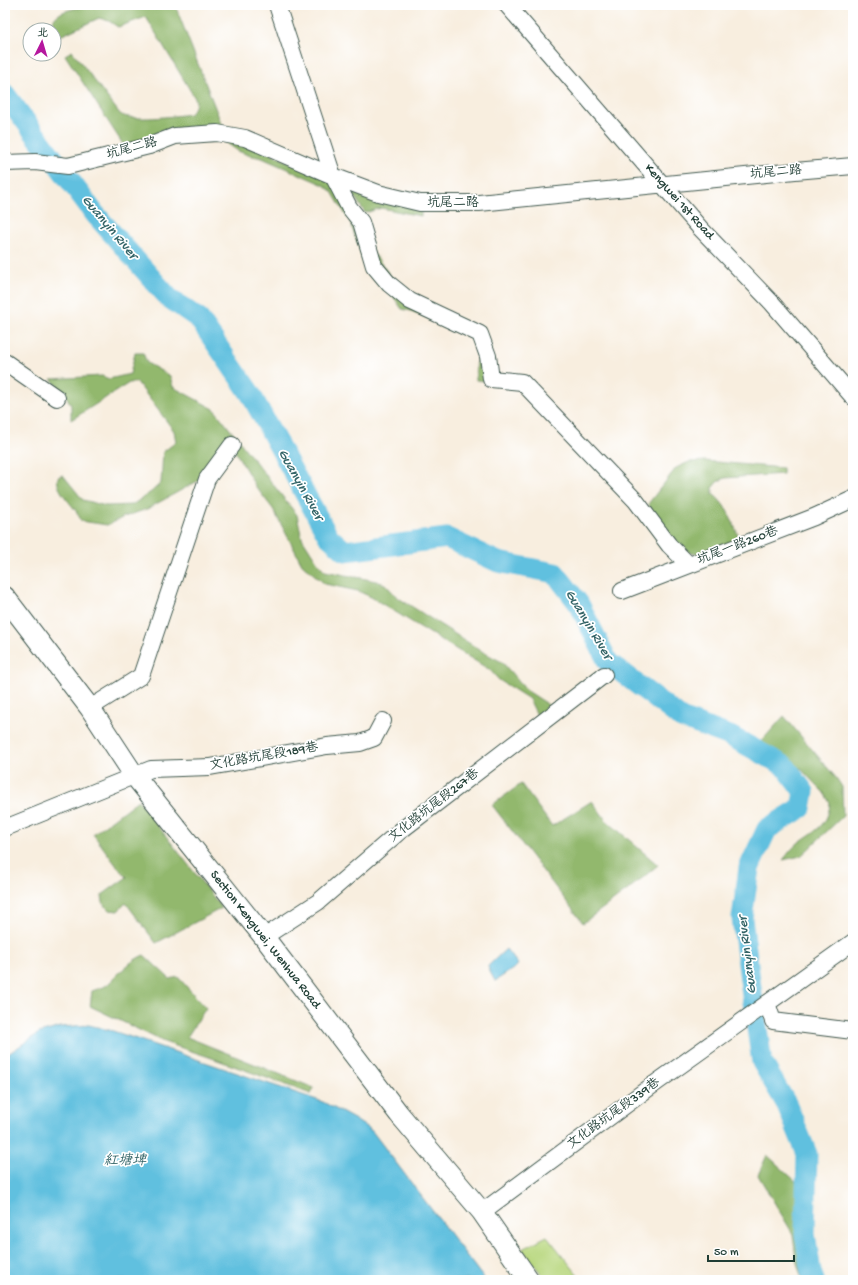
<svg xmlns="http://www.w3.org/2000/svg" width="858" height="1285" font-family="'Gochi Hand','LXGW WenKai TC',sans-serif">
<rect width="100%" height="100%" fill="#fff"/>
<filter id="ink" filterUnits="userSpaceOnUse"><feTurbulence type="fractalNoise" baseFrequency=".025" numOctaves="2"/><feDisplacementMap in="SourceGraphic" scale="8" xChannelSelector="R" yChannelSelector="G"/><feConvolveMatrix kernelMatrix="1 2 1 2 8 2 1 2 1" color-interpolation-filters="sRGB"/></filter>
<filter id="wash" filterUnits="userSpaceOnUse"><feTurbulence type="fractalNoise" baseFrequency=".012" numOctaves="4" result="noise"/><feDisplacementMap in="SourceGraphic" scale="16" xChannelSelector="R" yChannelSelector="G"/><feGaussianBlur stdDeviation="0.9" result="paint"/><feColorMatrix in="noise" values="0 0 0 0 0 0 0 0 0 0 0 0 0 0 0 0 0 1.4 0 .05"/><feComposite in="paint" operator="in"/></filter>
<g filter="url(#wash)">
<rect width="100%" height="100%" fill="#f8eedf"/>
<path fill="#b8d77e" stroke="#6c8a59" d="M547,1236L582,1280H546L522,1249Z"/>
<path fill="#92b86d" stroke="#587a50" d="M98,5H175L223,128L154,135L124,146L65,55L72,51L120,114C131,122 175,116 190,114L195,107L196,100L146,17L118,27L109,21L99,18L58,37C56,33 53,27 53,22C56,8 87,7 98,5Z
M224,141L243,142L333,181L365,242L410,302L479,333L485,381L476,380L477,347L471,335L411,311L402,309L386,286L375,279L368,273L350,222L332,192L324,185L262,158L248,155L238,151Z
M349,188L421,208V216L381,208L365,213Z
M135,353H143L147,363L170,376L173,387L214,409L297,515L302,538L318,563L325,571L376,581L385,584L397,597L483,652L502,662L526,690L546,703L551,708L540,721L529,699L499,680L490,670L371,597L358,591L325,584L302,564L273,509L256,487L235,451L205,477L147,509L124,517L107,525L81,521C77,506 54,492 58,477L63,475L83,500L106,506L132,505L151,492L161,483L163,452L176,442L174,431L137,382L129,383L71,420V405L65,394L51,379L102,376L109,379L130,374Z
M705,461L783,468V474L725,478L717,482L713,487V494C728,506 733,523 740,540L702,555L685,552L674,547L648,504L676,468L689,462Z
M784,716L837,779L842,787L843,816L801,856L783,860C788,854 792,848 798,843C815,830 828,827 830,803L824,793L801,769L758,745Z
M521,784L552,826L592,801L606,820L658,865L629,889L583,923L492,805Z
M138,800L222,908L156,943L126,903L118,911L109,910L103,903L102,895L127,877L119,869L93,834Z
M144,955L170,979L178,977L206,1008L187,1037L314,1088L311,1094L209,1057L164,1042L90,1006L92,991C97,989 103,988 107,985C119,974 129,961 144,955Z
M767,1155L800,1185V1236L805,1256L815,1280H802L796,1259L793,1234L758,1175Z"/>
<path fill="#61c0df" stroke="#407e8a" d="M506,949L518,964L516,967L495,981L489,970L488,966Z
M89,1025L113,1031L323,1102L354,1119L372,1131L485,1280H5V1056L39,1033L61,1027Z"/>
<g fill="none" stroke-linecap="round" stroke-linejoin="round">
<path stroke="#61c0df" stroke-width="21" d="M5,94L95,214L169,298L199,319L250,393L328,536L345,551L447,538L498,562L555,573L579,604L608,662L681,718L730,736L785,766L804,792L801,808L767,829L749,868L742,918L752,995L762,1062L787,1105L807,1154L805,1234L811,1272L814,1280"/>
</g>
</g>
<g filter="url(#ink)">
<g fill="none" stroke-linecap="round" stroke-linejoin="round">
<defs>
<path id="minor" d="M277,5L333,176L349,207L361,222L374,266L389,284L410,301L480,334L488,356L491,379L522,382L636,501L669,545L689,565
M507,5L700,228L772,303L853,397
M5,163L35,162L68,166L149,146L175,136L217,133L245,138L333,176L378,193L420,203H479L795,171L853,166
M5,362L57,398
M622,591L814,517L853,499
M90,708L141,676L207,479L232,445
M5,828L151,769L210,767L327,746L360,743L374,738L383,721
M264,937L318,902L399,832L604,675
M767,1003L773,1021L853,1031
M482,1212L646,1090L853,942"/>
<path id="major" d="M5,597L90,708L134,775L264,937L399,1114L482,1212L529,1280"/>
</defs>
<use href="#minor" stroke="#40584e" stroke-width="18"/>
<use href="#major" stroke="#40584e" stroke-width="22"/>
<use href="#minor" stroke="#fff" stroke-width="16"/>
<use href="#major" stroke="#fff" stroke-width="20"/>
</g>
</g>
<g text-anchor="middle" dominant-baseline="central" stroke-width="3.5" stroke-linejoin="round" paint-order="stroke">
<g font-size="13" fill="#1f3d34" stroke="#fff">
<text transform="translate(132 149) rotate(-15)">坑尾二路</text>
<text transform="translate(776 173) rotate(-5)">坑尾二路</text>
<text transform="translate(679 202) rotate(48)">Kengwei 1st Road</text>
<text x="453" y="203">坑尾二路</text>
<text transform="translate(738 546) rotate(-21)">坑尾一路260巷</text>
<text transform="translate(264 757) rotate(-10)">文化路坑尾段189巷</text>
<text transform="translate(434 806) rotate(-38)">文化路坑尾段267巷</text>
<text transform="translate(265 940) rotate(52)">Section Kengwei, Wenhua Road</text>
<text transform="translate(614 1114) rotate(-36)">文化路坑尾段339巷</text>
</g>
<g font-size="14" font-style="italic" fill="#336467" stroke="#fff">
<text transform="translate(109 228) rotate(50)">Guanyin River</text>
<text transform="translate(300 485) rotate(61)">Guanyin River</text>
<text transform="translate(588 625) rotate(59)">Guanyin River</text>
<text transform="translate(748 955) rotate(-97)">Guanyin River</text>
<text x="125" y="1161">紅塘埤</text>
</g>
</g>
<rect width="858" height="1285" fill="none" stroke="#fff" stroke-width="20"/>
<g transform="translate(42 42) rotate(5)"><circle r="19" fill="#ffffff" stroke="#a5b1ae"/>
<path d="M0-3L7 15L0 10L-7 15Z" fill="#b5179e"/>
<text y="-6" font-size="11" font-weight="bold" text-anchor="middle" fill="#1f3d34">北</text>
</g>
<path d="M708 1255v6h86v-6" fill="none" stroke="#1f3d34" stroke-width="2"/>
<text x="714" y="1255" font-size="12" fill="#1f3d34" stroke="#ffffff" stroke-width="3" paint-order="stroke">50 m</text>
</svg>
